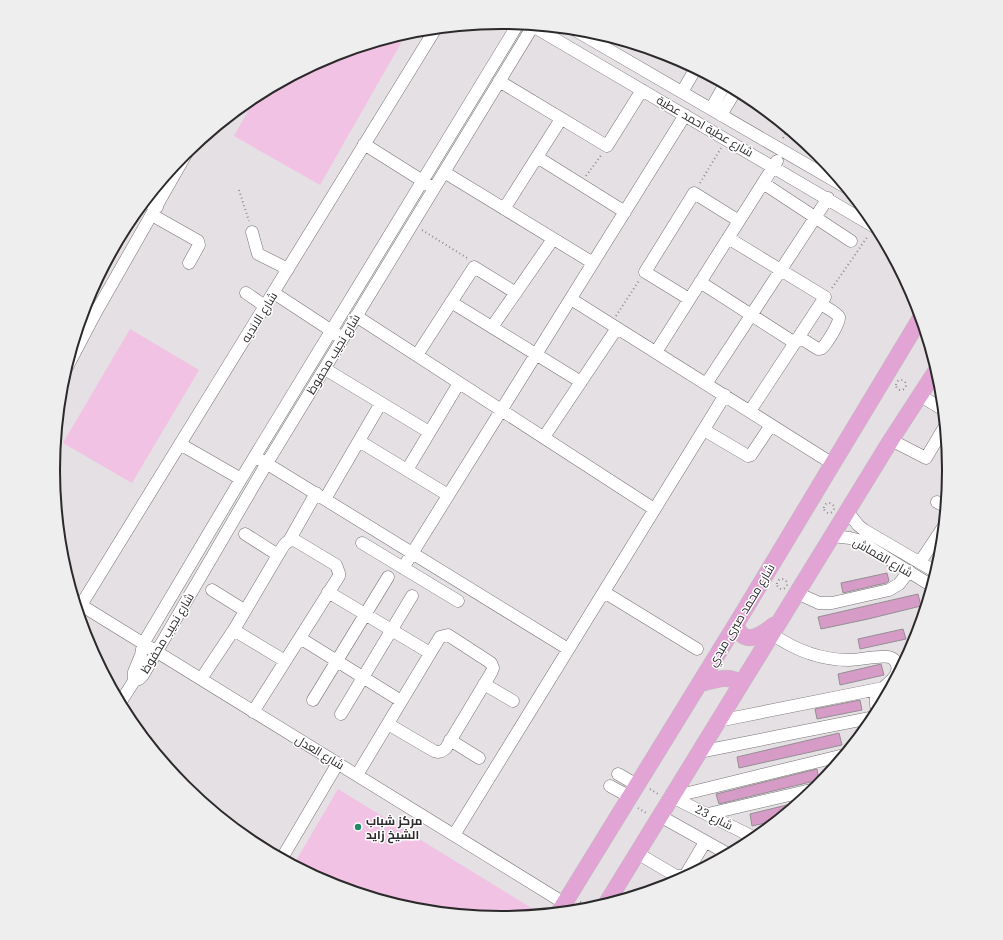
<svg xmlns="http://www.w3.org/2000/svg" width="1003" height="940" font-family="'IBM Plex Serif',Cairo,serif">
<rect width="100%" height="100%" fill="#e5e0e4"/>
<path fill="#f1c2e4" d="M391,38L401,43L320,185L234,136L257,95L330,56Z
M130,329L199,370L132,483L63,443Z
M338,789L538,912L536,915L501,918L414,909L330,884L294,864Z"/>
<path fill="#d69cc7" stroke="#948f93" d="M887,573L889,581L886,583L843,593L841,583Z
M918,594L921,606L868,619L821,629L818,617Z
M903,629L906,639L860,649L858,639Z
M881,664L884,675L840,685L838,674Z
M860,700L862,710L817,719L815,709Z
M839,733L842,745L739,768L737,757Z
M817,769L819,780L719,804L716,794Z
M799,802L778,820L752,826L750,814Z"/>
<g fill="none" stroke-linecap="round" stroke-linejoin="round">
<defs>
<path id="minor" d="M531,25L878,229
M573,29L847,188
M499,81L607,146L642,90
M682,92L696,68
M711,109L725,84
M721,115L736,90
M364,144L429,185
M537,157L625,212
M444,172L593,263
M763,183L851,241
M145,201L157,207
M504,209L561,119
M152,215L198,241L199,245L189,263
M252,232L258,254L288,269
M728,238L825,297L750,411
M700,282L795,343
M246,293L265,306
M274,293L338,335
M571,299L833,464
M689,299L645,272L694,193L739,221
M451,302L581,382
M85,306L96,312
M356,316L654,509
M492,327L553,239
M799,337L818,349C821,349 821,349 823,347C827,343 841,321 839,317C836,312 825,307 821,304
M656,352L777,161
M417,355L474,267L516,293
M66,369L96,312L189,149
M325,369L429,432
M706,384L828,198
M919,395L944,410
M704,430L748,456L751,455L771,425
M544,437L617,328
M891,440L926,458L945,426
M359,441L448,495
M180,444L241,479
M261,460L568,649
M407,470L459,383
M325,499L381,403
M937,502L946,507
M847,511L858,525L864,530L936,572
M245,534L278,555
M832,536L850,538L858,540L932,586
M289,541L316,493
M362,543L458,601
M920,562L944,526
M403,568L685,115
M212,590L244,610
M328,592L430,653
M604,592L697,649
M797,593L819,603H832L889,590L899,584L909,571
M76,602L564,903
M81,605L436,28
M772,634C795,650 820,660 849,660C859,660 880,655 889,657C893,658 896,661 897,665C901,679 880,686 876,697C875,702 876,707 878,712
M300,638L401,701
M201,679L235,628
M134,681V672L141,655L143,644L241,479L518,24
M484,684L513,701
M313,700L388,577
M120,703L134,681L139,679L143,675L267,463L533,26
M253,712L339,576V573L336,565L296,541C286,538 283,547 278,555L235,628L237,632L285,661
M341,714L412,596
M718,721L883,688
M450,740L479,758
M699,752L875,717
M618,774L637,785
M357,775L440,637L448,635L491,663L493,668L491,673L446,748C442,752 439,753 434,751L388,724
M610,786L630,797
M672,797L844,755
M672,797L755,838
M708,814L815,789
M660,816L728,854
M454,835L725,395
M637,853L676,876H682L686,874L705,842
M282,858L338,763"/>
<path id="major" d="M736,624C743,648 762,635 774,625
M699,684C712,681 730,673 740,684
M606,904L891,440L937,369
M559,912L741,616L921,317"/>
</defs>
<use href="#minor" stroke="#777275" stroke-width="13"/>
<use href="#major" stroke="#bfbfbf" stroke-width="17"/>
<path stroke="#908c8f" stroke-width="2" stroke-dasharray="1 3" stroke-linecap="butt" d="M783,138L788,129
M586,176L602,154
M700,183L721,148
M239,190L249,221
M422,230L467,258
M832,288L868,236
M616,316L640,279
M896 385a5 5 0 1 1 10 0a5 5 0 1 1-10 0Z
M824 508a5 5 0 1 1 10 0a5 5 0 1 1-10 0Z
M777 584a5 5 0 1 1 10 0a5 5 0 1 1-10 0Z
M650,789L658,794
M638,808L648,814
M580,902L592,908"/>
<use href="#minor" stroke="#fff" stroke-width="12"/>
<use href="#major" stroke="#e1a4d4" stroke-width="16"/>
</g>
<circle fill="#238b68" stroke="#fff" stroke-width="1.5" cx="358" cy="827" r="4"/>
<g text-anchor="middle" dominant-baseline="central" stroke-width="3" stroke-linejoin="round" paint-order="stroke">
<g font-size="12" fill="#2b292a" stroke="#fff">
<text transform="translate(705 126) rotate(30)">شارع عطية احمد عطية</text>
<text transform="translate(259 317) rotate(-58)">شارع الانديه</text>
<text transform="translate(333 354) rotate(-59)">شارع نجيب محفوظ</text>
<text transform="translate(883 557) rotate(30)">شارع القماش</text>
<text transform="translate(741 615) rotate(-59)">شارع محمد صبرى مبدي</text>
<text transform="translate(167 633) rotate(-59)">شارع نجيب محفوظ</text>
<text transform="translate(320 752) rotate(31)">شارع العدل</text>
<text transform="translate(714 817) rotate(27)">شارع 23</text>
</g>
<g font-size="12" font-weight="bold" fill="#2b292a" stroke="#fff" text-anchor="start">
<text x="366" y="820">مركز شباب<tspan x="366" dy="14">الشيخ زايد</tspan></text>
</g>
</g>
<path d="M0 0H1003V940H0ZM60 470a441 441 0 1 1 882 0a441 441 0 1 1-882 0Z" fill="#eee" fill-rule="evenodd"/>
<path fill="none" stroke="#2b292a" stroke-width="2" d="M60 470a441 441 0 1 1 882 0a441 441 0 1 1-882 0Z"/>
</svg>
